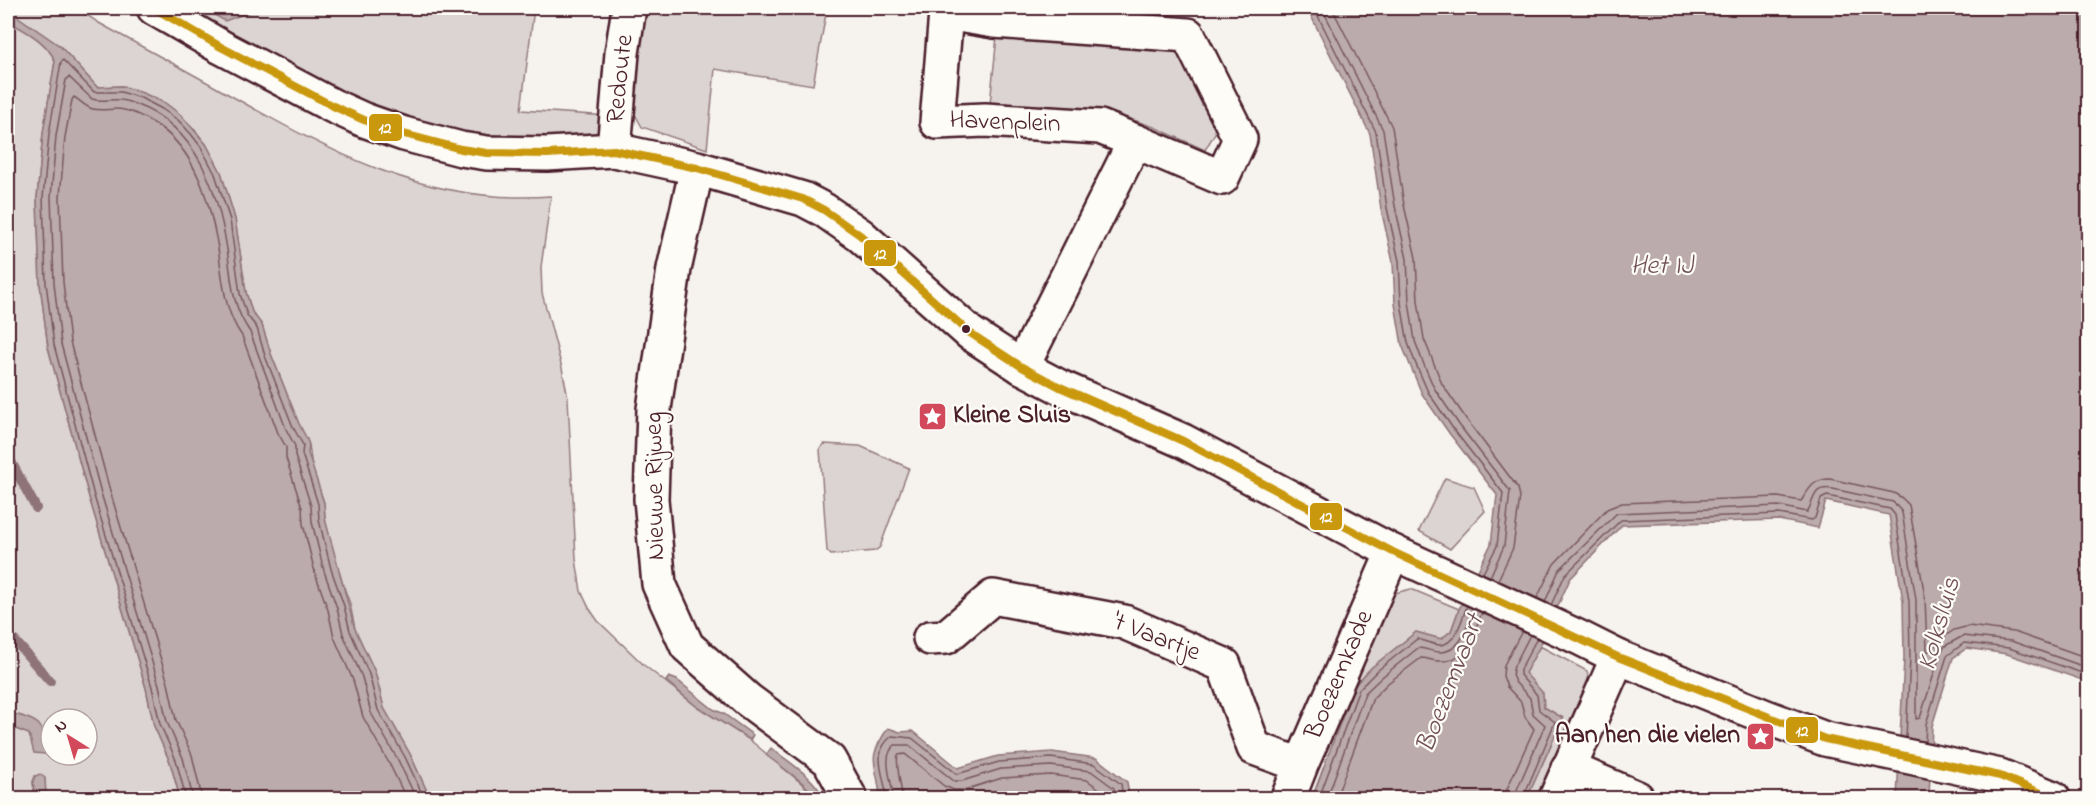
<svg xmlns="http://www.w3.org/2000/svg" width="2096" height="806" font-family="'Indie Flower',sans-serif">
<rect width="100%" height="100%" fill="#f6f3ef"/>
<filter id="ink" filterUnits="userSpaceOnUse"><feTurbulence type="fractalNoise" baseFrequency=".0167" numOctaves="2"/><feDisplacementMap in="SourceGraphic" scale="12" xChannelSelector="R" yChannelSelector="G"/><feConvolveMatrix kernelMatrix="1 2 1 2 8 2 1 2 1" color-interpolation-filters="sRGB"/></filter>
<g filter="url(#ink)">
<path fill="#dcd4d2" stroke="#937a7e" stroke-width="1.5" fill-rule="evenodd" d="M8,8C24,8 56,4 71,8C80,9 91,18 99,23C119,34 139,45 159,56C286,123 399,208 551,196L541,267L542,293L562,368L568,398L576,559L581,591L589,608L598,621L645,666L696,706L750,740L800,782L812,793L815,798H430L410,754L384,708L375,672L355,629L350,604L337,568L325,519L324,503L312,467L309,445L299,424L271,354L262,325L252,312L246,292L235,219L221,172L206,144L195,130L122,86L97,87L60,46L8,10Z
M181,8H534L521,110L608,116L599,135L594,137C536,138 487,139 429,125C379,113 332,88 286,64C251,45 216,26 181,8Z
M641,8H827L813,85L715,69L707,149L642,127L631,107Z
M8,21C25,31 47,41 55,61L43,133L37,198L40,284L48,347L89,497L146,688L154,726L170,762L180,798H46L45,779L35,776L33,782L35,798H8V726L29,734L33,746L45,754L46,753L45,735L22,716L8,713ZM51,719H87V755H51Z
M997,36L1182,50L1218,128L1205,150L1154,127L1101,109L990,104Z
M824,444L860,446L909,468L880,547L875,551L831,555L827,551L820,449Z
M1445,478L1474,487L1485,511L1450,549L1419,531Z
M1411,589L1459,609L1451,631L1441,639L1416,632L1372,667L1354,686L1391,594Z
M1540,646L1587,671L1592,695L1543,798H1527L1563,718L1544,707L1525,673Z"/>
<path fill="#bbabac" stroke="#8e7378" stroke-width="1.5" d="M202,8H260L225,21Z
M1307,8H2088V682L2007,654L1967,648L1953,658L1932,726L1929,798H1897L1904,658L1903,601L1889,515L1826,501L1818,528L1779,520L1622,525L1570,579L1540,646L1525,673L1543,693L1544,707L1563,718L1527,798H1312L1354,686L1372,667L1416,632L1441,639L1451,631L1459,609L1491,544L1497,495L1449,433L1422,394L1410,365L1402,345L1395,304L1393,262L1381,209L1370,134Z
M8,10L60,46L97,87L121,86L143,93L165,103L181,115L206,144L221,172L235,219L246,292L252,312L262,325L271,354L299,424L307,439L309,445L308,453L324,503L325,519L355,629L375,672L384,708L410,754L430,798H180L170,762L154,726L146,688L89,497L48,347L40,284L37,198L43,133L55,61C47,41 25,31 8,21Z
M669,677L677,680L713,709L724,714L753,735L750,740L696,706L666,681Z
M8,713C34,718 49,723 45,754L34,753L29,734L8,726Z
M888,728L900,732L913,731L958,768L998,756L1052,752L1096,758L1127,782L1129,796L1125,798H880C878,762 864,763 888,728Z
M771,748C790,763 813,776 824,798H815C805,781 782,768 766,755Z
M40,774L45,778L46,798H35L33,782L35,776Z"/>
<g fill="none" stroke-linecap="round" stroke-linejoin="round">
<path stroke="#77575f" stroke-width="1.5" d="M1314,8L1376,132L1387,208L1399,261L1401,303L1408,343L1415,362L1428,392L1454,430L1503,493L1497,546L1483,573
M1322,8L1383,130L1395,206L1407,259L1409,302L1415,341L1422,360L1434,388L1460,426L1510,491L1504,546L1490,577
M1332,8L1392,127L1404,205L1416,258L1418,301L1424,339L1431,356L1442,384L1467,420L1518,488L1520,497L1513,548L1498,580
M1537,598L1554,564L1607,509L1622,503L1778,497L1801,501C1809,490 1812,479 1830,479L1894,493L1902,498L1909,505L1925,597L1927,651H1931L1938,641L1954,630L1969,626L2014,632L2088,658
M1545,602L1559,570L1617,513L1779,506L1807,512C1816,499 1811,486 1833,489L1893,502L1902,512L1916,600V719L1920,718L1941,652L1945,646L1963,636L2011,641L2088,668
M1551,605L1565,575L1621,520L1779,514L1812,520L1815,518L1821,499L1827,496L1890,509L1895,515L1909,601L1910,658L1906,738
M1925,742L1926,724L1947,656L1964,643L2009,648L2088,675
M186,798L176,760L160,724L152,687L94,496L54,345L46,283L43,198L49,134L61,62L63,60L94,92H121L141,98L162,109L178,120L191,134L201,147L215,174L230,220L240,294L247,315L257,328L265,356L293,427L303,445L302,454L318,504L319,520L331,569L344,606L350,631L369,674L378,710L405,757L424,798
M193,798L183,758L167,722L159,685L101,493L61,344L54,283L51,197L56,136L66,80L69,77L92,99C101,102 110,99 120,100C125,100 132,103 137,105C197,127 218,191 227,249C232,280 231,305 250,332L286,429L295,446V456L311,506L312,522L324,571L337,608L343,634L362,677L371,713L398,760L416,798
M202,798L192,755L176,720L168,683L110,491L70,342L63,282L60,197L65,137L72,100L74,97C81,101 85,107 93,109C101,111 109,109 116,109C129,109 144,117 155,124C196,149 210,203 218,248C223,279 223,309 242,336L278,433L286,447V458L302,508L303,524L315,573L328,610L334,637L353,680L363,717L390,765L406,798
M886,798C886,775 869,754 892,736L912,738L957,774L999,762L1051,758L1094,764L1121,784L1123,798
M893,798C893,781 880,757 895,745H909L954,781H962L1001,769L1051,766L1091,771L1114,788L1115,798
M902,798C902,787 895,764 898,755L905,754L944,786L954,790H964L1002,778L1051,775L1087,780L1105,793L1106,798
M1319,798L1359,689L1377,671L1417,639C1424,640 1433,645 1440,645C1457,644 1462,618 1467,606
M1327,798L1365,693L1382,677L1418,648C1426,648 1434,653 1441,652C1463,651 1467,624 1474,609
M1336,798L1373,698L1388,683L1421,658C1427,658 1433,661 1440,661C1467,663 1473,631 1482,613
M1506,798L1507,789L1534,729L1525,717L1521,702L1507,687L1503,676L1504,665L1522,631
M1515,798L1516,792L1545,725L1533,714L1530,698L1515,682L1512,675L1514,666L1530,635
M1523,798L1555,722L1539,710L1537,695L1520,675V670L1537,638"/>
<path stroke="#8e7378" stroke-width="10" d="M8,456L36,508
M8,633L50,681"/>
<defs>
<path id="street" d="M614,150L622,53L629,8
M1022,367L1135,141L1222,178L1240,139L1188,35L994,21L946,13L937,122L985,120L1100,127L1135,141
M930,638L946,637L993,597L1124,622L1224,665L1254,748L1301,765
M1568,768L1637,798
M1288,798L1301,765L1393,552
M1556,798L1618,657"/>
<path id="secondary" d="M154,8L221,47L333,106L364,120L404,134L461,149L487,153L547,154L614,150L697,168L803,199L824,210L860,235L970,333L1022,367L1060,387L1183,441L1393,552L1580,638L1618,657L1769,718L1825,739L2000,776L2053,798
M697,168L674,269L654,409L651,499L659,584L687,646L748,700L829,760L850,798"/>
</defs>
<use href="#street" stroke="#4a1f2b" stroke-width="38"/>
<use href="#secondary" stroke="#4a1f2b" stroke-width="38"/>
<use href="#street" stroke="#fdfcf7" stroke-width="33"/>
<use href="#secondary" stroke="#fdfcf7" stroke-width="33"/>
<defs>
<path id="bus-1" d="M154,8L221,47L333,106L364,120L404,134L461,149L487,153L547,154L614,150L697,168L803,199L824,210L860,235L970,333L1022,367L1060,387L1183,441L1393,552L1618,657L1825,739L2000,776L2053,798"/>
</defs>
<use href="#bus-1" stroke="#fdfcf7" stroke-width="12"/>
<use href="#bus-1" stroke="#c9980d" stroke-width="8"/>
</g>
</g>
<defs>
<symbol id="sight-square" viewBox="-11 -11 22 22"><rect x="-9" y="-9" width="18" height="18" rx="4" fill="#d1495b" stroke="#fdfcf7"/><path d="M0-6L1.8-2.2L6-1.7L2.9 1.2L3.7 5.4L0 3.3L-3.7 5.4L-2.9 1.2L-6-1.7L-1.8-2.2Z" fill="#fff"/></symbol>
</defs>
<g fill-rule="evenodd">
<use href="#sight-square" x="916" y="400" width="33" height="33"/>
<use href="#sight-square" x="1744" y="720" width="33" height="33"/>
</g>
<circle fill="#4a1f2b" stroke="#fdfcf7" stroke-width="2" cx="966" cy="329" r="5"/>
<g text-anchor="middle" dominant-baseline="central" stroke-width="4.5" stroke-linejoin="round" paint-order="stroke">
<g font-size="26" fill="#4a1f2b" stroke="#fdfcf7">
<text transform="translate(621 79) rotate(-84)">Redoute</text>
<text transform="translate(1005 123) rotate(2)">Havenplein</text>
<text transform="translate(656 486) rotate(-91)">Nieuwe Rijweg</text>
<text transform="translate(1156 638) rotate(21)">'t Vaartje</text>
<text transform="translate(1340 675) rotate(-67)">Boezemkade</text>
</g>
<g font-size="26" font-weight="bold" fill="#4a1f2b" stroke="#fdfcf7" text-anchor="start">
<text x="953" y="416">Kleine Sluis</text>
<text x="1740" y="736" text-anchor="end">Aan hen die vielen</text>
</g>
<g font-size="27" font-style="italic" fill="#725058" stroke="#fdfcf7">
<text x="1662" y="266">Het IJ</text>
<text transform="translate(1940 624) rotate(-74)">Kolksluis</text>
<text transform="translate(1451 684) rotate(-69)">Boezemvaart</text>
</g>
</g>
<g stroke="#fdfcf7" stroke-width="2">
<rect x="368" y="113" width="35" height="29" rx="6" fill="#c9980d"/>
<rect x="863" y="239" width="34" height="28" rx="6" fill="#c9980d"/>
<rect x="1309" y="502" width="34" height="29" rx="6" fill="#c9980d"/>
<rect x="1785" y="716" width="34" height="28" rx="6" fill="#c9980d"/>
</g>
<g font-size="16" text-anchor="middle" font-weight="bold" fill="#fff">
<text x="385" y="133">12</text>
<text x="880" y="259">12</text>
<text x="1326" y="522">12</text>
<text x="1802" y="736">12</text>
</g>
<rect width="2096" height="806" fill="none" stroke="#fdfcf7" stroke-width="30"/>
<rect x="15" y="15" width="2066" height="776" fill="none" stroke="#4a1f2b" stroke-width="2" filter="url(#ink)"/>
<g transform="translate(69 737) rotate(323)"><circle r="28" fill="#fdfcf7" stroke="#b5a4a5" stroke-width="1.5"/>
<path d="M0-4.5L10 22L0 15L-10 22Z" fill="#d1495b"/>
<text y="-9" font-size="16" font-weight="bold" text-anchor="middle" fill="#4a1f2b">N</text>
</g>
</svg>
